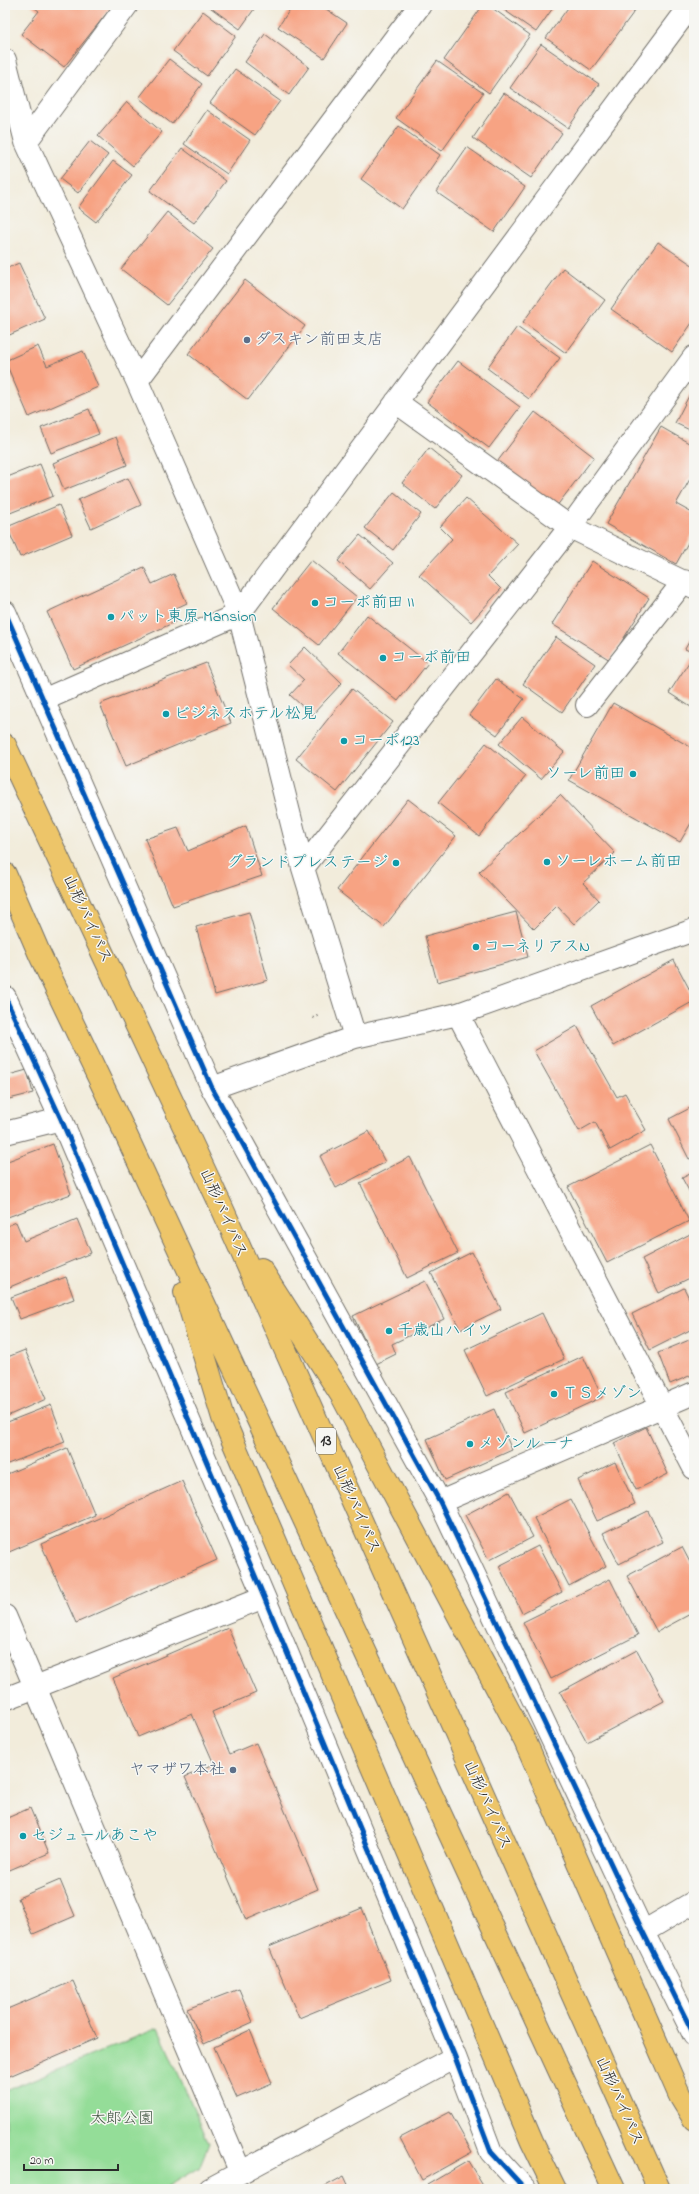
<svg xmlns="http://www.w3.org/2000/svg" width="699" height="2194" font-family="'Indie Flower','Klee One',sans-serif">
<rect width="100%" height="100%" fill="#f6f6f2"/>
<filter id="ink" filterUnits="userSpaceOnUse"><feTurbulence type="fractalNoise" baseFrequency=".025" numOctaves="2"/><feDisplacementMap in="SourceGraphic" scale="8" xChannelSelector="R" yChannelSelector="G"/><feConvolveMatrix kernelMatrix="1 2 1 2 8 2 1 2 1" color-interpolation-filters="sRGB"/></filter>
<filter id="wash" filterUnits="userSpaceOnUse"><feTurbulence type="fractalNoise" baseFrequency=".012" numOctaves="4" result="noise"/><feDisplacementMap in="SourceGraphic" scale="16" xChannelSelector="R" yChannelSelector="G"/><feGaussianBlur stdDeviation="0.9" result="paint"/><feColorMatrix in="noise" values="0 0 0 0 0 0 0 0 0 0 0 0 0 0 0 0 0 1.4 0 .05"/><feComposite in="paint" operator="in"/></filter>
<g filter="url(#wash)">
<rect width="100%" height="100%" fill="#f2ecdb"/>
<path fill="#94dd98" stroke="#608462" d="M158,2028L209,2143L199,2168L164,2189H5V2091Z"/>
<g id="blocks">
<path fill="#f7a383" d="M31,5H104L110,9L64,67L21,34L39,11Z
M207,5H257L240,29Z
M293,5H320L347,23L324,58L278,27Z
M483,5H488L530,35L489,93L444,60Z
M497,5H555L536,32Z
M570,5H639L591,70L546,38Z
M203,11L236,36L207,76L173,51Z
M265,34L309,67L289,95L245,62Z
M541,44L599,84L568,128L510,88Z
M169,59L202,84L172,124L139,98Z
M437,61L483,93L442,151L396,118Z
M235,69L280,101L255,135L210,103Z
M504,93L562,133L531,178L473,138Z
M127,102L162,132L133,166L98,136Z
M207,110L250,140L227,174L184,144Z
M399,126L440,155L402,209L361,179Z
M90,141L108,155L78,193L60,179Z
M467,147L525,187L494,232L436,192Z
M182,148L226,181L194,223L150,191Z
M113,161L132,175L96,222L78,208Z
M167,212L213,249L167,305L121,269Z
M658,242L694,266V320L672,352L611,309Z
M19,263L45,319L5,337V269Z
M563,268L605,300L566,353L523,322Z
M245,280L305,326L248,400L188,354Z
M517,327L560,358L529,399L487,368Z
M38,346L47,366L83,351L98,387L29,417L5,361Z
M458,361L520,407L489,448L427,402Z
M694,386V432L675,423Z
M89,409L99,434L51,453L41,428Z
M535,412L594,457L556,507L497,462Z
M661,427L694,446V472L676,504L694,514V532L676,564L606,524Z
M116,437L127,465L64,490L53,463Z
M429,448L462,475L435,509L402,483Z
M40,464L53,496L5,515V478Z
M128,478L141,505L91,528L78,500Z
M394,492L421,514L393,550L365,528Z
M466,498L518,544L488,576L501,589L471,622L419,575L452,539L440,527Z
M59,505L72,535L20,557L7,527Z
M360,535L393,563L370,589L338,561Z
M311,560L357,597L319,645L273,608Z
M592,561L649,598L610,660L552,624Z
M144,567L152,584L174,574L187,603L170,611L175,622L73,669L47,612Z
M367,615L428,663L398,701L338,653Z
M694,633V653L685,649Z
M556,637L595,664L562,712L523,684Z
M305,647L342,683L312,715L290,695L304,680L288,665Z
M691,659L694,661V709L669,693Z
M206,663L231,723L126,766L100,704Z
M496,679L524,699L497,735L469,715Z
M352,689L393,722L337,792L296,759Z
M613,703L694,749V818L680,842L569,780Z
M522,717L564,752L541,779L499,744Z
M486,743L526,776L479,836L438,803Z
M560,795L615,853L583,883L599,900L574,924L557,906L534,929L479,872Z
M408,799L456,836L384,927L337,890Z
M246,826L262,876L173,906L145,839L178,828L188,851Z
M249,912L268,980L215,995L196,927Z
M516,912L528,957L437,982L425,936Z
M674,960L694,998V1001L613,1046L591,1006Z
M577,1026L617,1097L625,1093L646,1130L610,1150L595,1122L579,1131L534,1051Z
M27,1070L33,1093L5,1100V1076Z
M694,1106V1157L689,1159L669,1119Z
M369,1131L385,1162L336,1188L320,1156Z
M53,1144L71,1194L5,1218V1162Z
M650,1145L689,1221L607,1263L568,1187Z
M410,1157L458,1253L407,1278L360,1183Z
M694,1172V1200L682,1178Z
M77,1219L91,1253L5,1289V1227L16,1222L24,1241Z
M694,1232V1276L659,1293L642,1259Z
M472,1252L501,1309L460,1329L431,1273Z
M66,1277L74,1299L20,1319L11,1297Z
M425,1281L444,1319L392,1344L396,1354L376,1364L353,1316Z
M684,1288L694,1308V1328L650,1350L632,1314Z
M542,1313L564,1359L487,1396L465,1350Z
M694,1338V1374L670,1384L658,1353Z
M25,1350L46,1399L5,1417V1358Z
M583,1356L602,1397L525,1433L506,1392Z
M51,1405L65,1442L5,1465V1423Z
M494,1409L512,1450L445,1480L427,1439Z
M646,1427L668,1474L636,1490L614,1443Z
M67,1448L95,1515L9,1552L5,1542V1475Z
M615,1462L635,1504L597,1521L578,1480Z
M182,1481L217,1560L76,1623L41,1544Z
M509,1492L533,1537L489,1560L465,1515Z
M571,1499L606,1566L569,1586L534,1518Z
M648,1511L663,1542L619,1564L603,1533Z
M538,1546L562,1592L522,1613L499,1566Z
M682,1547L694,1570V1612L657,1632L627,1576Z
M610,1579L638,1635L551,1679L523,1622Z
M228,1628L256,1693L212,1712L230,1754L256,1743L318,1889L246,1920L185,1777L214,1764L192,1714L138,1737L113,1678Z
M637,1650L664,1701L587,1742L560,1692Z
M30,1808L49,1853L5,1872V1819Z
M60,1880L75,1916L33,1934L18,1898Z
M362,1908L391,1980L299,2018L269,1947Z
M73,1981L97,2038L5,2078V2010Z
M239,1989L253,2022L204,2044L187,2009Z
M250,2030L272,2083L237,2098L214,2047Z
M450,2112L472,2152L422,2180L400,2138Z
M468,2161L485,2189H430L427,2185Z
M344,2176L350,2189H320Z"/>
</g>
</g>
<g filter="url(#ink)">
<use href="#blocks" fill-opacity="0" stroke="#716f69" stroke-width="1"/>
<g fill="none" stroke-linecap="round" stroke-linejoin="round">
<defs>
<path id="minor" d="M5,60L26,142L137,381L239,614L303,868L355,1037
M26,142L127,5
M137,381L420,5
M396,402L570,527L694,587
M5,612L212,1088L440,1502L643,1932L694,2035
M43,700L239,614L691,5
M587,705L684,581
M303,868L570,527L694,357
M5,997L61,1119L264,1597L455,2057L491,2152L525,2189
M458,1014L694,1468
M212,1088L355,1037L458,1014L694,930
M5,1133L61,1119
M440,1502L694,1393
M5,1616L240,2171
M5,1699L264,1597
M643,1932L694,1902
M210,2189L455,2057"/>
<path id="highway" d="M5,745L223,1210L659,2189
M5,874L40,955L121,1124L614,2189
M261,1269L342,1396L525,1741L680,2096L694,2119
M185,1292L223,1418L532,2142L555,2189"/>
</defs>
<use href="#minor" stroke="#716f69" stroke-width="24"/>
<use href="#highway" stroke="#716f69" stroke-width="24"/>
<path stroke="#716f69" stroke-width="2.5" stroke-dasharray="1 3" stroke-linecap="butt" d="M313,1018L319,1015"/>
<use href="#minor" stroke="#fff" stroke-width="22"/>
<use href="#highway" stroke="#edc569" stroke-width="22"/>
<defs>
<path id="cycleway" d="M5,612L212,1088L440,1502L643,1932L694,2035
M5,997L61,1119L264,1597L455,2057L491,2152L525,2189"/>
</defs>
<use href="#cycleway" stroke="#f6f6f2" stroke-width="8"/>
<use href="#cycleway" stroke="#0057b8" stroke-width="5"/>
</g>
</g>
<g fill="#5c6f8a" stroke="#f6f6f2" stroke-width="1.5">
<circle cx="247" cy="340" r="4"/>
<circle cx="233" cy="1770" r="4"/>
</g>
<g fill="#0f9aa8" stroke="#f6f6f2" stroke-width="1.5">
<circle cx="315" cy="603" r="4"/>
<circle cx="111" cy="617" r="4"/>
<circle cx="383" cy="658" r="4"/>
<circle cx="166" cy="714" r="4"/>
<circle cx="344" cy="741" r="4"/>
<circle cx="633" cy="774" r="4"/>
<circle cx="547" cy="862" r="4"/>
<circle cx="396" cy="863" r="4"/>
<circle cx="476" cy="947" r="4"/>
<circle cx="389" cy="1331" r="4"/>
<circle cx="554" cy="1394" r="4"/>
<circle cx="470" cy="1444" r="4"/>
<circle cx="23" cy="1836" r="4"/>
</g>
<g text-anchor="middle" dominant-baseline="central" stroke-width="3" stroke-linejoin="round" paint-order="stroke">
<rect fill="#f6f6f2" stroke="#686867" stroke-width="1" x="316" y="1428" width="20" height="26" rx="3"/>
<g font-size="15" font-weight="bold" fill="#2b2b2b">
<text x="326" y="1441">13</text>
</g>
<g font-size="16" fill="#4e5e75" stroke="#f6f6f2" text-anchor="start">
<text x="255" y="340">ダスキン前田支店</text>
<text x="225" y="1770" text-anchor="end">ヤマザワ本社</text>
</g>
<g font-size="16" fill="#0d838f" stroke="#f6f6f2" text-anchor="start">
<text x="323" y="603">コーポ前田 II</text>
<text x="119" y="617">パット東原 Mansion</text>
<text x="391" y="658">コーポ前田</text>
<text x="174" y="714">ビジネスホテル松見</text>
<text x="352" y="741">コーポ123</text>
<text x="625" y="774" text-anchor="end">ソーレ前田</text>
<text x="555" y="862">ソーレホーム前田</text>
<text x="388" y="863" text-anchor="end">グランドプレステージ</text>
<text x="484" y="947">コーネリアスN</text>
<text x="397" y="1331">千歳山ハイツ</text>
<text x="562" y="1394">ＴＳメゾン</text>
<text x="478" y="1444">メゾンルーナ</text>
<text x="31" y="1836">セジュールあこや</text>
</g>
<g font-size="16" fill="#2b2b2b" stroke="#f6f6f2">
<text transform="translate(87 919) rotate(65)">山形バイパス</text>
<text transform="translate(223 1213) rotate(66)">山形バイパス</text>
<text transform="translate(356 1509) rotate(66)">山形バイパス</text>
<text transform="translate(487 1805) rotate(66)">山形バイパス</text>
<text transform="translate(619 2101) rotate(66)">山形バイパス</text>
</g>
<g font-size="16" fill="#455846" stroke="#f6f6f2">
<text x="122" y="2119">太郎公園</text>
</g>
</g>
<rect width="699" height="2194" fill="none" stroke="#f6f6f2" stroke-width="20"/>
<path d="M24 2164v6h94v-6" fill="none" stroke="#2b2b2b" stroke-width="2"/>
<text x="30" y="2164" font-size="12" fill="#2b2b2b" stroke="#f6f6f2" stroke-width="3" paint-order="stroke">20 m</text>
</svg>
